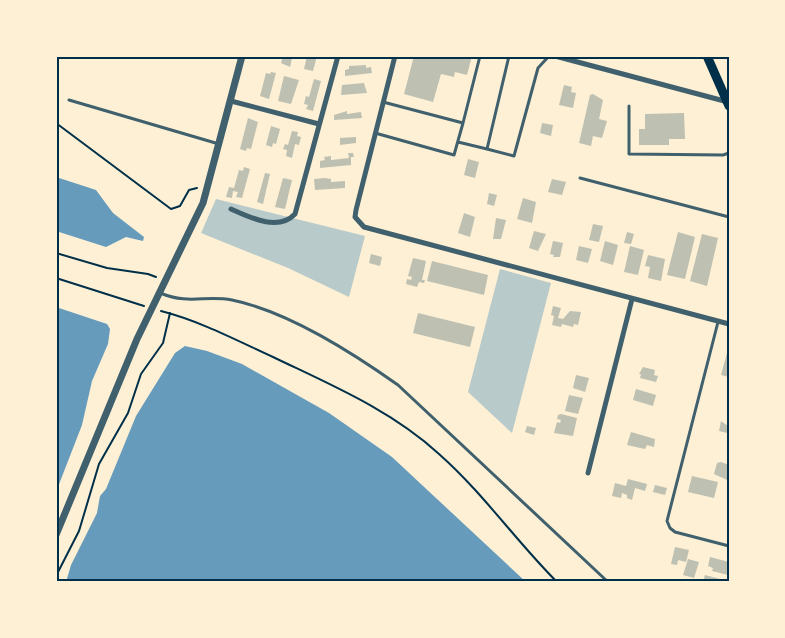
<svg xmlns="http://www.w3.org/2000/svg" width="785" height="638" font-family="Lato,sans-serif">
<rect width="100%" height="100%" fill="#fdf0d5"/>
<path fill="#b9caca" d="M216,199L365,236L349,297L288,268L201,233Z
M500,269L551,283L512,433L468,392Z"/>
<path fill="#669bbc" d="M56,177L96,190L113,213L144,237L143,241L126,237L106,247L56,231Z
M56,307L107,324L110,329L108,344L92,381L82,425L56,492Z
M185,346L207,351L242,364L329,413L392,457L526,582H66L71,565L97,513L100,496L106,489L136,416L175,353Z"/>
<path fill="#bec0b2" d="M283,56H297L296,59L292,58L290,67L281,63Z
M307,56H317L313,71L304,69Z
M414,56H472L467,75L455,72L454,77L441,74L433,102L404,94Z
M366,65V68L371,67L372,73L345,76V70L349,69V66Z
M271,72L276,73L269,99L260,96L266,73L270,74Z
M284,76L299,80L291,104L278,101Z
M314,79L321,81L313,111L306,109L308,105L304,104L306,96L309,97Z
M364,83L367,93L341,95L342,85Z
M564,85L572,87L571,92L576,93L573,108L559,105Z
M593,94L603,100L599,119L607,121L602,138L593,136L591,146L579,143L590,95Z
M347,111V114L361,112L362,118L334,120V115Z
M684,113L685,139H669V145H639V129H645V114Z
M248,118L258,122L251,149L247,148L246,151L240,149Z
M542,123L553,125L551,136L540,133Z
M271,126L280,129L276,144L273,143L272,147L266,145Z
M292,131L298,132L297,136L301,137L299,145L295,144L292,158L286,156L287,150L283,149L285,144L288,145Z
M356,137V143L340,145V138Z
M348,153H353L354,157H351V165L320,168V161L325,160L324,157L331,156V160L349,158Z
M468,159L479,162L475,178L464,175Z
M244,167L250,169L242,198L236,197L238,192L233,191L232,198L226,197L229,187L234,188L239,170L243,171Z
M265,173L270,174L263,204L257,202Z
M283,178L292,180L285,209L275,207Z
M325,178L331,179V182L345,181V188L315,190L314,179Z
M552,179L566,182L562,195L548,192Z
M489,193L497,195L494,206L487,204Z
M523,198L536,202L532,223L517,219Z
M464,213L475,217L470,237L458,233Z
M496,218L506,220L501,239H493Z
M593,224L603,226L599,242L589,240Z
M534,231L546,234L538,251L529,248Z
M627,232L634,234L631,244L624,243Z
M678,232L695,237L685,279L667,275Z
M702,234L718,238L707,286L690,281Z
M553,241L563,243L560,257H553L554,255L550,254Z
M605,241L618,245L613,265L600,261Z
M579,246L592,249L588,263L576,260Z
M630,246L644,250L638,275L624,272Z
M371,254L382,257L380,266L369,263Z
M648,255L665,259L661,281L648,278L650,267L645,266Z
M413,258L426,261L422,280H425L424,283L419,282L417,287L406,284L407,279L411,280L412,277L408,276Z
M432,261L488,275L484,295L427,281Z
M553,306L561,308L558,318L563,319L570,311L581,312L578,325L574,324L573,327L562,324L561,327L552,325L554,316L551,315Z
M418,313L475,327L470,347L413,333Z
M727,353H729V377L721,375Z
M643,367L655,370L654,375L658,376L656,382L640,378L641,374H639Z
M576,375L589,378L585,392L573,388Z
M636,389L656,395L653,406L633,400Z
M569,395L583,398L578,414L565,411Z
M561,414L577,418L573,436L554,433L557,422L560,423L561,420L557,419L558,415Z
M721,421L728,426L727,433L719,431Z
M527,426L536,428L534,435L525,432Z
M631,432L655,439L654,447L647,445L645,449L627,445Z
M721,462L729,465L727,480L714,474L717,463Z
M692,476L718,482L714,498L688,492Z
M628,479L647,484L645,491L635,488L632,500L627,498V495L622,493L621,498L612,496L615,483L626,486Z
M655,485L667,488L665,495L653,492Z
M675,547L689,550L686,562L678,560L677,565L671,564Z
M710,557L729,562L728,575L712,571L713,568L708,566Z
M688,559L699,562L694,578L683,575Z
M705,575L724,580V582H703Z"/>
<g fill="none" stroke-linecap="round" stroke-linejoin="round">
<path stroke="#003049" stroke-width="2" d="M56,123L171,209L180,206L189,190L197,188
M56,253L107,268L148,274L156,277
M56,278L144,306
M161,311C200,321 236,340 273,357C331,385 391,410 439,454C483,493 516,541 557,582
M56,576L79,531L99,464L128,413L141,374L163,343L170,313"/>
<path stroke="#3f606c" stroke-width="3" d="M69,100L219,144
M383,102L463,123L480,56
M629,106V154L723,155L729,153
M375,133L454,155L463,123
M458,142L487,149L509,56
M487,149L514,156L538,68L549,56
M580,178L729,217
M160,293C190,305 204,295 232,300C286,311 353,353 398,385L608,582
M718,322L667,521L670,528L675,532L729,546"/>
<path stroke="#3f606c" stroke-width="5" d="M395,56L356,210L355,217L364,227L729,324
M555,56L728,102
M231,101L319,124
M231,209C249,217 278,232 295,214L338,56
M588,473L632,299"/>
<path stroke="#3f606c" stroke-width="7" d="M56,535L137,339L203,203L242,56"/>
<path stroke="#003049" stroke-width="9" d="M707,56L729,106"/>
</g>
<rect width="785" height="638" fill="none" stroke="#fdf0d5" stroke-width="115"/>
<rect x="58" y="58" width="670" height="522" fill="none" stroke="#003049" stroke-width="2"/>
</svg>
